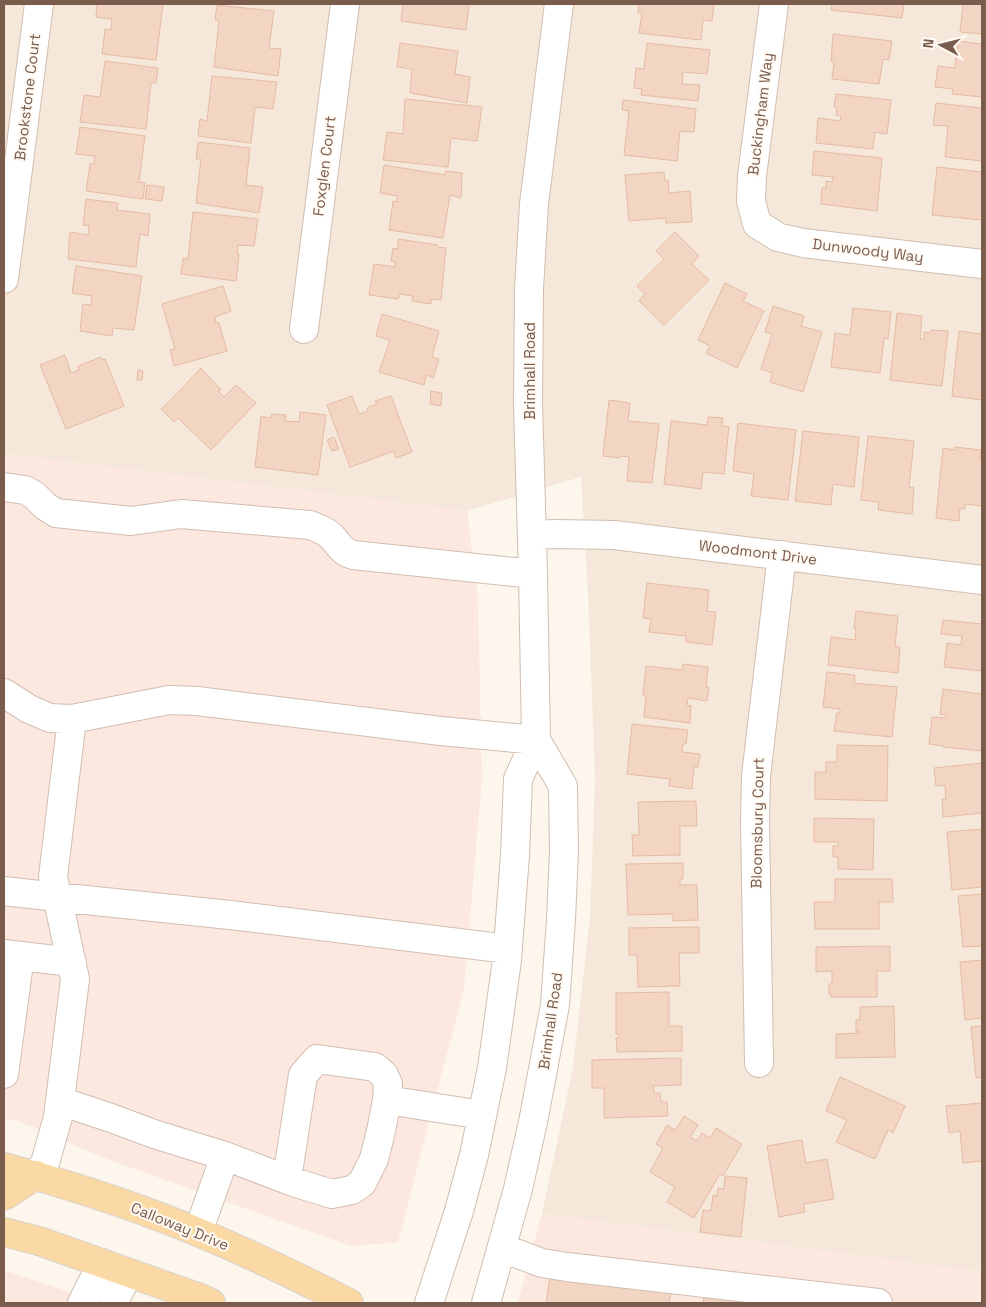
<svg xmlns="http://www.w3.org/2000/svg" width="986" height="1307" font-family="'Space Grotesk',sans-serif">
<rect width="100%" height="100%" fill="#fdf6ec"/>
<path fill="#f5e8da" d="M4,4H982V1272L542,1214L573,1067L590,917L595,778L588,594L581,477L467,511L4,454Z"/>
<path fill="#fde8e0" d="M4,454L467,511L478,598L482,779L464,988L398,1242L351,1246L104,1158L16,1120L4,1119Z
M542,1214L982,1272V1303H517L535,1246H533Z
M4,1270L70,1292L98,1303H4Z"/>
<path fill="#f3d5c3" stroke="#e6bba3" d="M97,4H163L156,60L102,54L105,29L111,30L112,19L96,17Z
M403,4H469L466,30L401,21Z
M639,4H714L712,21L703,20L701,40L639,33L642,13H638Z
M832,4H904L902,18L831,10Z
M963,4H982V34L960,32Z
M217,5L274,11L269,48L281,49L278,76L214,67L219,21L215,20Z
M833,34L892,41L889,60L883,59L879,84L832,79L834,62L831,61Z
M958,41L982,44V97L952,94L953,89L935,87L938,66L955,68Z
M400,43L458,51L455,74L470,77L467,103L410,93L412,69L397,67Z
M647,43L710,50L707,74L683,72L682,84L700,85L698,101L641,95L642,89L634,88L636,68L644,69Z
M105,61L158,68L156,83H151L146,129L80,122L84,95L100,97Z
M212,76L277,82L273,109L255,107L251,143L198,136L200,119L207,121Z
M836,94L891,100L887,134L875,132L873,149L816,143L818,118L840,121L841,116L836,115L837,108L834,107Z
M405,99L482,107L477,141L451,138L448,167L383,160L387,132L403,134Z
M623,100L696,109L694,132L680,131L677,161L624,155L629,111L622,110Z
M936,103L982,108V161L945,157L948,126L933,125Z
M80,127L145,136L139,182L145,183L143,199L86,191L90,164H94L95,156L76,154Z
M198,142L250,148L246,185L263,187L259,213L196,203L201,159H196Z
M814,151L882,158L877,211L821,204L822,188H826V181L832,182L833,177L812,175Z
M384,165L445,175L446,171L462,173L461,198L450,195L443,238L389,230L393,201L397,202V196L380,193Z
M937,167L982,172V220L932,215Z
M664,172L665,181L668,180L669,193L690,191L692,222L666,223V218L629,221L625,175Z
M147,185L164,187L162,201L145,199Z
M86,199L118,203L117,210L150,214L148,236L140,234L136,267L68,259L70,232L88,235L89,226L83,225Z
M193,212L258,219L254,246L238,245L237,254H239L236,281L181,274L183,258L188,259Z
M675,232L699,256L692,264L709,280L664,325L639,301L645,294L637,286L664,259L656,251Z
M398,239L438,245V247L446,248L441,300L431,299V304L412,301L413,296L400,294L398,299L369,295L374,264L395,267V262L391,261L393,248L398,249Z
M76,266L142,276L134,330L113,328L112,336L80,331L83,304L91,305L92,296L72,293Z
M725,283L747,294L743,301L764,311L737,368L706,353L710,346L698,340Z
M223,286L231,311L215,317L216,323H219L227,351L174,366L170,350L175,349L162,304Z
M773,306L804,316L801,326L822,332L803,392L770,382L772,373L761,369L772,334L765,332Z
M853,308L891,312L888,339L884,338L880,373L831,367L835,333L850,335Z
M897,313L922,316L920,339H924V332L931,333V330L948,331L942,386L890,380Z
M382,314L439,331L432,357L439,359L433,378L426,375L424,385L379,372L390,340L376,336Z
M982,327V400L952,396L959,331L981,334Z
M65,355L71,373L79,370L78,366L101,357L102,360L105,359L124,406L66,429L40,365Z
M201,368L221,390L218,391L224,397L236,385L256,403L211,450L178,418L174,422L161,409L165,406Z
M138,370L143,371L142,380H137Z
M431,391L442,393L441,406L430,404Z
M352,396L359,414L368,411L367,408L377,404L375,401L391,396L412,452L396,458L394,451L350,467L327,405Z
M609,400L630,403L628,421L659,424L652,483L627,481L629,457L620,456V458L603,456Z
M300,412L326,415L318,475L255,467L261,416L271,418L272,414L286,415L285,421L299,422Z
M708,417L723,418L722,426L729,427L724,474L703,472L701,489L664,484L671,421L707,425Z
M738,423L796,430L788,500L751,496L754,474L733,471Z
M803,431L859,437L854,487L833,484L831,505L795,501Z
M868,436L914,441L909,487L914,488L912,514L878,510L879,502L861,500Z
M334,437L339,449L332,451L327,440Z
M955,447L981,450L980,458H982V506L965,504V509L960,508L959,521L936,518L943,448L955,450Z
M647,583L709,590L707,611L716,612L712,645L686,642V636L649,632L651,619L643,618Z
M856,611L898,616L895,646L900,647L898,673L828,665L831,637L855,640L856,629H854Z
M943,620L982,624V671L944,667L947,643L961,645L962,636L941,634Z
M683,664L708,667L706,687H709L707,701L688,698L687,705L691,706L690,723L644,717L646,696L643,695L646,666L682,670Z
M827,672L855,675L854,683L897,687L892,737L834,731L837,713H840V709L823,707Z
M943,689L982,694V751L943,747L944,746L929,744L932,717L946,718V715L940,714Z
M632,724L688,730L686,744H683L682,752L700,754L698,767H694L692,789L669,786L670,779L627,774Z
M837,745L888,746L887,801L815,799V772H826V762H837Z
M982,763V813L943,817L942,799H946L945,785L936,786L934,768Z
M696,801L697,826H680V855L633,856L632,835H639L638,802Z
M814,818L874,819L873,870L838,869V857H833V846H838V842H814Z
M982,829V887L952,890L947,832Z
M683,863V879H680V885H697L698,920L673,921V914L628,915L626,864Z
M835,879H892L893,902H879V929H815L814,902H835Z
M982,894V946L963,947L958,896Z
M699,927V953H679L680,986L638,987L637,955H629V928Z
M890,946V971H877V997H831V994H829V984H832V971L816,972V947Z
M982,960V1018L965,1020L960,962Z
M669,992V1026H682V1051L617,1052L616,1038H619V1034H616V993Z
M894,1006L895,1057L836,1058V1034L860,1033V1032L856,1031V1020H860V1007Z
M982,1026V1077L976,1078L971,1027Z
M681,1058V1085L653,1086L654,1093H660L661,1102H667L668,1116L604,1118V1088H592V1060Z
M840,1077L905,1106L893,1133L888,1130L875,1159L836,1142L847,1120L826,1111Z
M982,1103V1161L963,1163L960,1131L949,1133L946,1106Z
M684,1116L698,1125L690,1137L697,1141L702,1133L710,1138L716,1128L742,1144L723,1176L720,1174L694,1218L667,1202L675,1187L650,1172L663,1148L656,1144L667,1125L675,1130Z
M802,1140L806,1163L827,1159L834,1199L804,1204L805,1212L779,1217L767,1146Z
M725,1176L747,1178L741,1237L700,1232L703,1210L711,1211L713,1195L717,1196L718,1188L724,1189Z
M551,1269L672,1286L669,1303H546Z
M704,1296L762,1303H703Z"/>
<g fill="none" stroke-linecap="round" stroke-linejoin="round">
<defs>
<path id="minor" d="M774,4L752,176L751,201L757,224L778,237L803,243L982,264
M4,279L39,4
M304,329L345,4
M4,487L25,490L34,495L45,506L56,513L131,521L181,514L310,525C318,528 326,531 332,537C340,546 341,551 353,555L533,574
M532,535L555,534L614,535L982,580
M4,693L29,709L50,718L72,719L169,700L197,701L441,731L536,740
M4,891L57,897L230,915L508,949
M4,954L72,962
M759,1063L755,821L756,776L782,555
M4,1074L20,956
M60,1101L111,1118L154,1134L225,1156L293,1182L332,1194L352,1190L362,1183L374,1159L381,1131L387,1100L482,1115
M36,1175L45,1163L58,1117L75,979L53,877L72,719
M287,1179L303,1075L317,1059L375,1067L384,1075L388,1084L387,1100
M198,1232L225,1156
M502,1248L542,1263L567,1267L878,1303
M82,1303L102,1263
M113,1303L129,1273
M429,1303L459,1211L474,1155L492,1068L507,960L515,855L518,779L536,740L533,574L528,403L529,289L534,204L559,4
M486,1303L518,1189L533,1122L555,1005L561,919L564,851L563,786L536,740"/>
<path id="major" d="M4,1167C74,1186 145,1209 212,1238C259,1258 304,1280 349,1303
M4,1196L36,1175
M4,1232L39,1241L200,1298L211,1303"/>
</defs>
<use href="#minor" stroke="#d1beb0" stroke-width="30"/>
<use href="#major" stroke="#dad1cd" stroke-width="30"/>
<use href="#minor" stroke="#fff" stroke-width="28"/>
<use href="#major" stroke="#fbd9a5" stroke-width="28"/>
</g>
<g text-anchor="middle" dominant-baseline="central" stroke-width="4" stroke-linejoin="round" paint-order="stroke">
<g font-size="15" fill="#7a5c4d" stroke="#fffaf3">
<text transform="translate(27 97) rotate(-83)">Brookstone Court</text>
<text transform="translate(760 114) rotate(-83)">Buckingham Way</text>
<text transform="translate(324 166) rotate(-83)">Foxglen Court</text>
<text transform="translate(868 250) rotate(7)">Dunwoody Way</text>
<text transform="translate(529 371) rotate(-90)">Brimhall Road</text>
<text transform="translate(758 552) rotate(7)">Woodmont Drive</text>
<text transform="translate(757 823) rotate(-89)">Bloomsbury Court</text>
<text transform="translate(550 1021) rotate(-82)">Brimhall Road</text>
<text transform="translate(180 1226) rotate(22)">Calloway Drive</text>
</g>
</g>
<rect width="986" height="1307" fill="none" stroke="#7a5c4d" stroke-width="10"/>
<g transform="translate(941 45) rotate(277)" stroke="#fffaf3" stroke-width="4" paint-order="stroke">
<path d="M0-4L9 19L0 12L-9 19Z" fill="#7a5c4d"/>
<text y="-8" font-size="14" font-weight="bold" text-anchor="middle" fill="#7a5c4d">N</text>
</g>
</svg>
